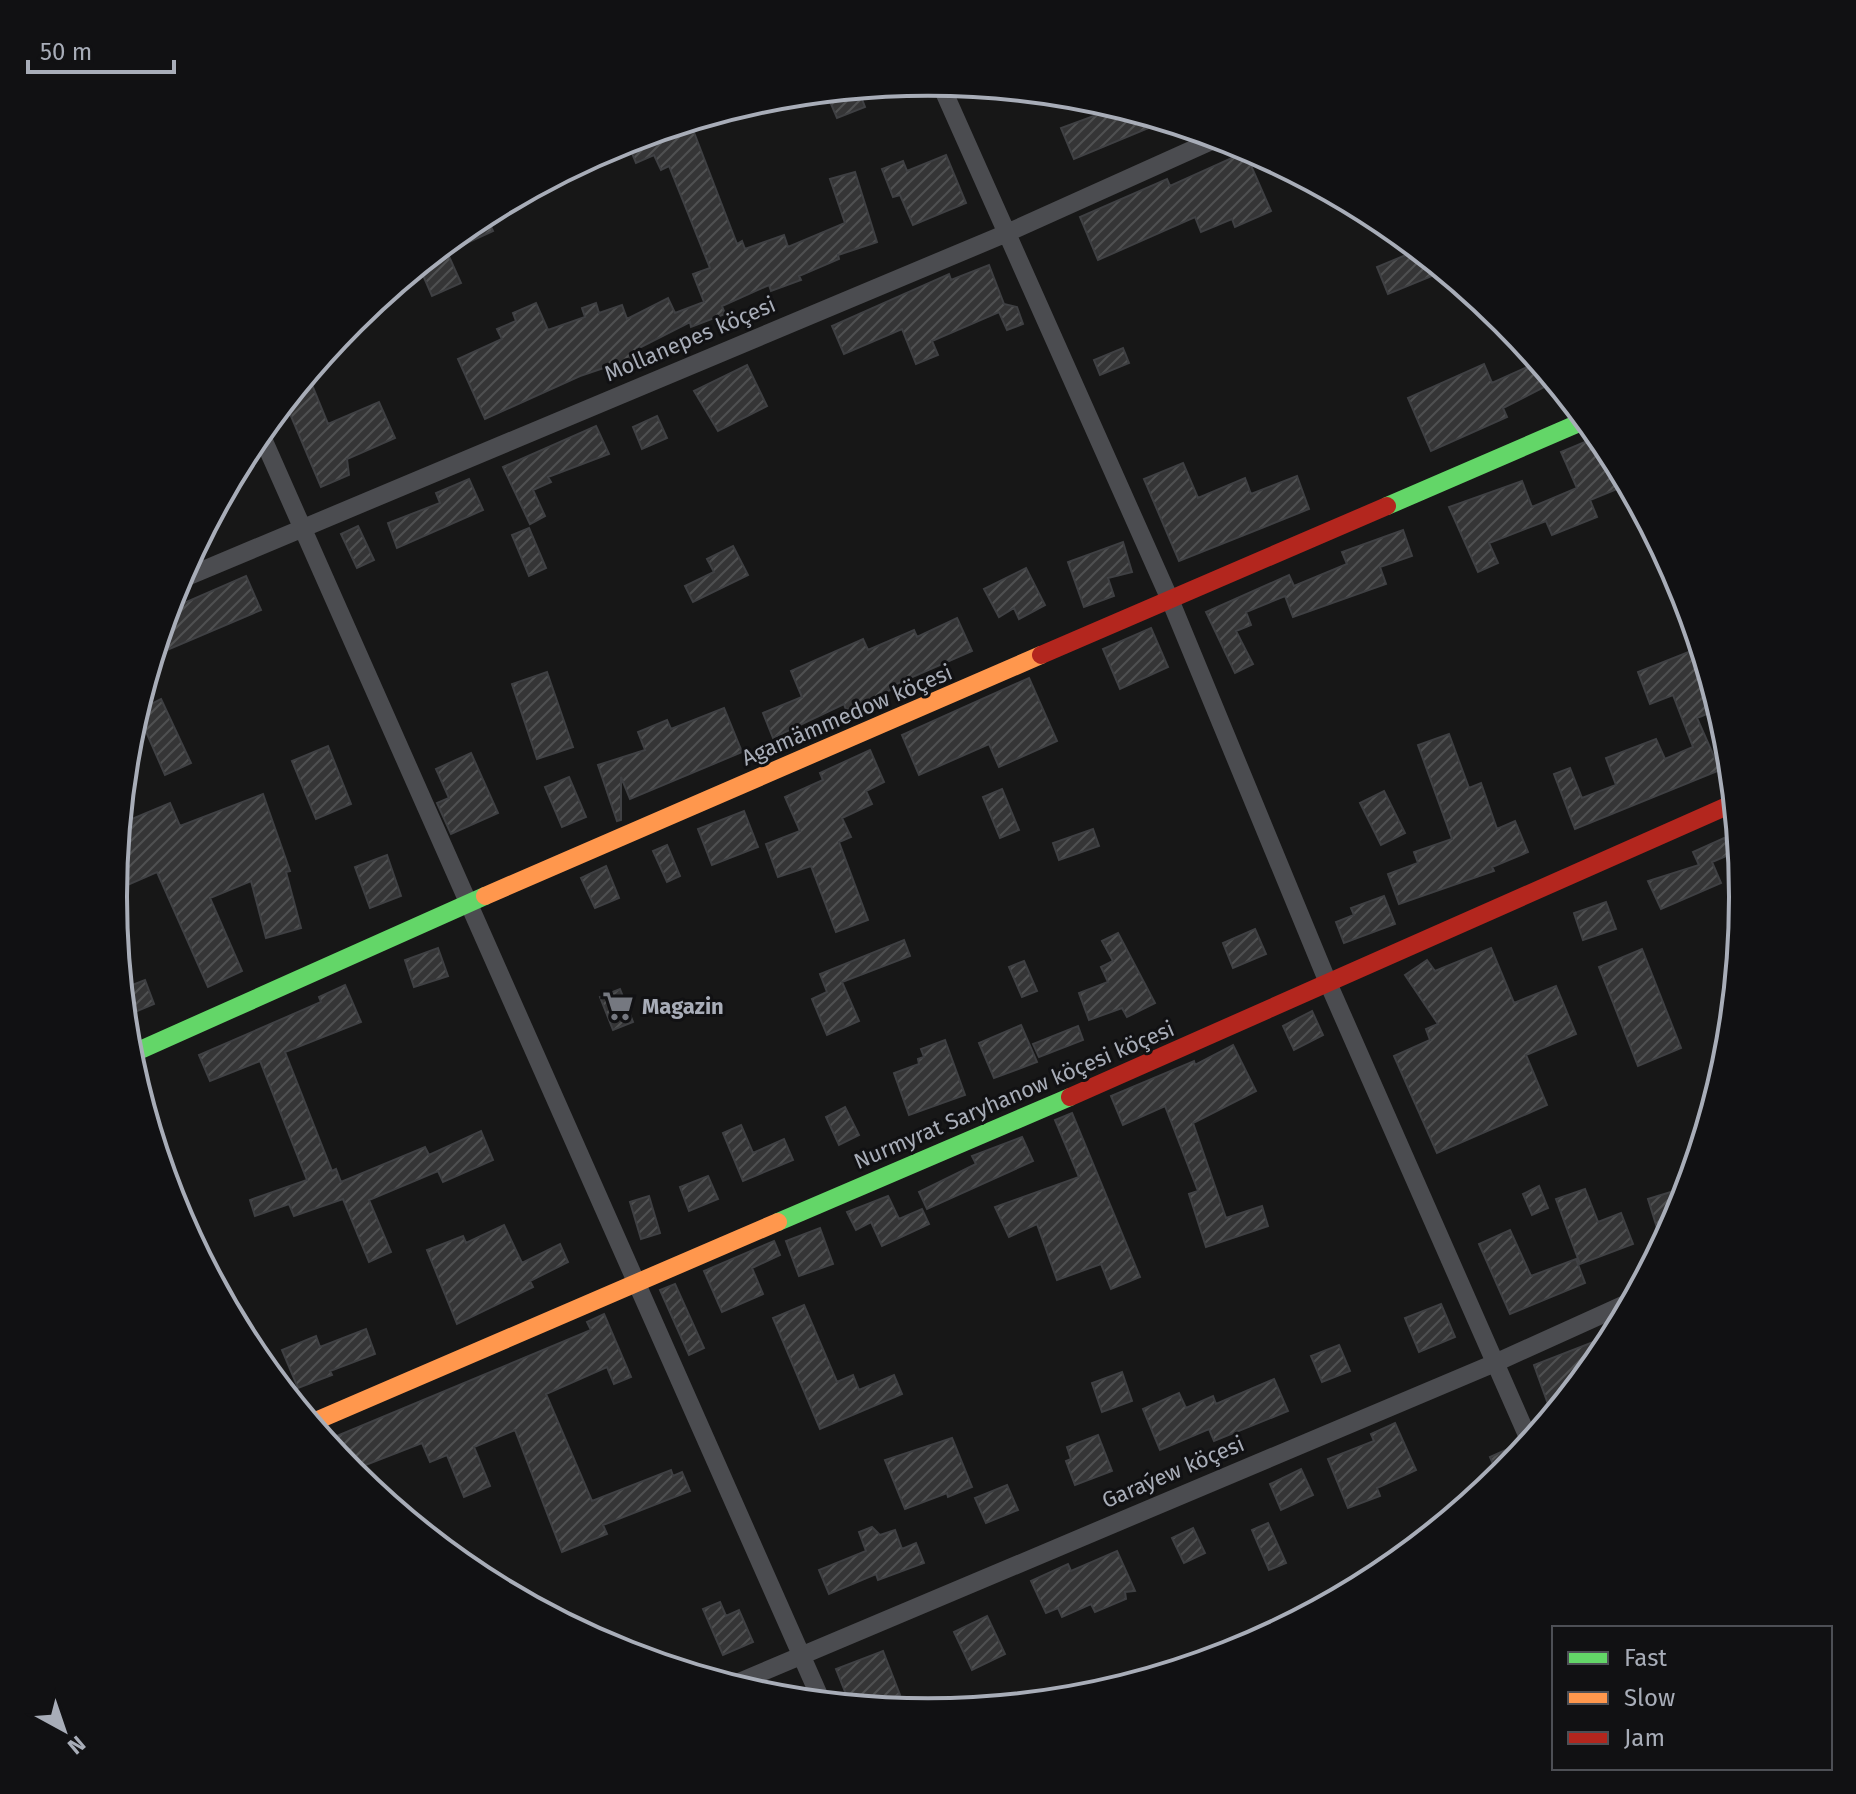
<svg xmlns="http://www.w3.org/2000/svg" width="1856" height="1794" font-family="'Fira Sans',sans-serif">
<defs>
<pattern id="building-hatch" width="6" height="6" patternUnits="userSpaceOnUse" patternTransform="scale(2)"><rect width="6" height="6" fill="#353536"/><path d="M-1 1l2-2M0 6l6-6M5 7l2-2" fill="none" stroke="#4f5051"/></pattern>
</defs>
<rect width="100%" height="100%" fill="#171717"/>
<path fill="url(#building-hatch)" stroke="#3f4043" stroke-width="2" d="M858,89L865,107L837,118L826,92Z
M1118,107L1147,116L1151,127L1074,159L1061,128Z
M690,122L737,244L742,241L745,249L784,235L788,247L845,223L830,179L855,172L877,242L838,255L839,259L799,276L801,280L771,291L769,285L722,306L725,314L691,327L690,322L637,349L639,356L580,376L485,419L458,359L502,339L497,329L516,321L513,313L536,303L548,330L585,317L582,308L596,303L599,313L622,305L627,319L668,298L675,313L704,302L693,274L710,268L669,166L661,170L654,155L636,163L627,141Z
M1245,152L1271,211L1235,227L1232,219L1201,232L1195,217L1098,260L1080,217L1167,179L1170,186Z
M946,155L966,203L913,225L900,195L893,197L882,169L903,161L907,171Z
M486,216L493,231L447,252L461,283L432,296L419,266L472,222Z
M1418,250L1444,271L1388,294L1377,267Z
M989,265L1004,304L1017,307L1023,324L1007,330L999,312L932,341L938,355L916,364L902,329L844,354L832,326L949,274L951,280Z
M1123,348L1129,363L1100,375L1094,360Z
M1538,362L1554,382L1503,408L1507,417L1431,451L1408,398L1484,364L1492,383Z
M747,365L767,406L718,431L694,391Z
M312,385L328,424L379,402L395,438L347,459L349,475L321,487L285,402L292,394Z
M657,416L667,438L642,449L633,427Z
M596,426L609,454L548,477L551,482L533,490L545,516L530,524L503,467Z
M1599,436L1622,487L1590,500L1597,517L1552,535L1546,521L1489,543L1498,563L1478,572L1449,507L1522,481L1532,507L1577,488L1561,452Z
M1183,463L1198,498L1245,478L1251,494L1297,476L1309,509L1179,561L1144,479Z
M469,479L483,510L397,548L388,523L440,503L436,493Z
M358,526L374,560L357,568L341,534Z
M529,528L546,568L529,576L512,535Z
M1403,530L1412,556L1380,567L1386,584L1293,617L1285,596L1246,612L1251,625L1236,631L1253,664L1235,673L1206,612L1289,575L1294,586L1347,564L1342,552Z
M1123,542L1132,572L1108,578L1114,596L1084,607L1068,562Z
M733,546L748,575L693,602L685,586L714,572L707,559Z
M1026,568L1045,605L1019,619L1014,608L999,617L984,589Z
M246,576L261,610L153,656L168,610Z
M957,618L972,651L894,685L895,688L846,710L844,704L773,738L763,713L802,697L791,671L863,639L868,650L914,630L917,637Z
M1151,628L1168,667L1120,689L1103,649Z
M1696,649L1719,709L1697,718L1720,770L1575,829L1554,774L1570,768L1582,798L1616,785L1606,758L1656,739L1665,759L1693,747L1673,695L1650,704L1638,672Z
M547,672L573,747L537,759L512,684Z
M1029,678L1057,741L999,767L989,744L919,775L902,735Z
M161,699L191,763L165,775L137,711Z
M724,708L742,752L630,799L621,777V820L617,821L598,765L645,750L638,732L667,720L671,729Z
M1449,734L1469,788L1481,783L1497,829L1515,821L1528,852L1492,867L1494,871L1399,904L1388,874L1418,863L1414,852L1452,839L1418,745Z
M328,746L351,804L316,819L292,761Z
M870,750L884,782L866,791L872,804L842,818L851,837L839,842L868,920L836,932L811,866L778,877L766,844L800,831L785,797L823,780L820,773Z
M471,753L498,813L451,834L437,803L449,798L436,769Z
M569,777L586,817L562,827L545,787Z
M1002,789L1019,830L1000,838L983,797Z
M1384,791L1405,833L1381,845L1360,803Z
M263,794L290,871L286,872L301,928L266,938L251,881L210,898L242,971L208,987L157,872L114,891L120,824L170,803L180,826Z
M744,811L758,847L712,865L698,829Z
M1093,829L1099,846L1059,860L1053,843Z
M1724,838L1731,854L1712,862L1721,883L1661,909L1648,881L1699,865L1693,852Z
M667,845L680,876L667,882L653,851Z
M387,855L401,896L370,908L355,867Z
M606,866L619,898L595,908L581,878Z
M1384,896L1395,924L1344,943L1336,922L1354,915L1351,908Z
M1606,902L1616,929L1583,940L1574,913Z
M1255,929L1266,954L1233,968L1223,943Z
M1118,933L1155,1003L1127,1017L1122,1008L1089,1020L1079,993L1108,982L1101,967L1113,961L1102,941Z
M904,940L910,956L842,982L859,1021L827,1035L812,999L827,992L820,974Z
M438,948L448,976L414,987L405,960Z
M1491,948L1514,1003L1556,986L1576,1034L1526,1055L1547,1105L1437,1153L1394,1056L1430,1040L1426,1029L1438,1024L1405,975L1427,960L1435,971Z
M1642,949L1681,1048L1638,1066L1599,967Z
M1024,961L1037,991L1022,997L1009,967Z
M145,980L154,1004L125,1016L122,989Z
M345,985L361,1022L285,1052L332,1171L336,1169L341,1182L425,1147L429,1155L481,1131L493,1160L443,1182L438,1171L369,1200L391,1252L369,1262L343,1199L294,1216L289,1204L255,1216L250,1200L307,1180L260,1061L210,1081L199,1055L321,1002L319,997Z
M620,989L633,1022L613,1030L600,997Z
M1312,1011L1323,1035L1294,1050L1283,1026Z
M1021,1025L1037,1062L994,1078L979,1043Z
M1078,1026L1083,1040L1039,1057L1033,1044Z
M945,1040L965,1095L909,1115L894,1073L919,1064L918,1059L924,1057L921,1049Z
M1233,1045L1256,1091L1193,1123L1226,1218L1262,1206L1268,1226L1206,1247L1189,1194L1198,1191L1165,1106L1123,1125L1111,1096L1194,1061L1195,1065Z
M845,1107L859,1135L839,1145L826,1117Z
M1072,1113L1140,1277L1111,1289L1101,1264L1057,1280L1037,1224L1009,1237L995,1207L1079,1177L1055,1120Z
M741,1125L753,1153L784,1139L793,1160L743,1181L723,1133Z
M1022,1137L1033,1161L927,1209L919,1192L976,1164L972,1156Z
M708,1176L718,1199L689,1211L680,1187Z
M1539,1186L1548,1208L1532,1215L1523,1194Z
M1585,1189L1598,1222L1621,1213L1633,1244L1580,1264L1556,1199Z
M1674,1191L1680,1210L1662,1244L1648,1199Z
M649,1196L660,1233L641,1239L630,1202Z
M888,1196L899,1219L922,1209L929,1224L882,1246L871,1222L856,1230L847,1212Z
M504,1225L522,1263L560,1244L568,1262L530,1281L533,1287L457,1324L427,1250L463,1236L466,1243Z
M820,1228L833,1264L799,1276L786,1241Z
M1510,1230L1531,1276L1576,1259L1585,1283L1510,1314L1479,1244Z
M774,1241L780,1255L752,1268L763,1294L722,1312L704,1271Z
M675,1284L704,1348L689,1355L660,1290Z
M1441,1304L1455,1337L1419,1352L1405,1318Z
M804,1305L837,1382L853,1375L859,1390L894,1375L902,1394L820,1429L773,1318Z
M604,1314L631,1377L614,1384L607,1367L546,1394L592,1501L671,1470L673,1476L682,1472L690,1491L603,1525L607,1534L562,1552L515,1430L474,1447L490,1486L464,1497L447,1455L430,1462L422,1443L350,1471L325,1441L591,1330L587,1322Z
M366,1329L375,1354L330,1371L332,1375L298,1388L282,1350L316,1336L320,1347Z
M1614,1334L1605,1350L1552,1415L1534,1365Z
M1339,1345L1350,1371L1322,1382L1311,1356Z
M1122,1372L1132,1401L1102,1412L1092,1383Z
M1274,1379L1288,1411L1214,1441L1209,1429L1160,1450L1143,1409L1179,1393L1186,1408L1213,1396L1216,1404Z
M1395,1423L1416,1470L1377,1488L1380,1496L1348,1508L1328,1459L1374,1441L1371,1434Z
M1098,1435L1112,1471L1075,1485L1066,1461L1071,1459L1067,1447Z
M952,1438L972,1487L948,1497L947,1493L905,1509L885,1460Z
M1510,1448L1515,1460L1499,1478L1490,1457Z
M1301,1469L1313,1495L1281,1510L1270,1484Z
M1007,1485L1018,1510L986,1523L975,1498Z
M1268,1523L1286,1563L1269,1570L1252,1530Z
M872,1527L880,1535L895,1530L902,1549L916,1543L924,1563L878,1580L876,1574L829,1594L819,1570L866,1551L859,1532Z
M1193,1528L1205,1553L1184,1563L1172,1538Z
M1117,1551L1135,1591L1125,1592L1126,1599L1095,1612L1091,1604L1062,1617L1058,1608L1046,1613L1031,1581L1068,1564L1071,1571Z
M720,1602L726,1616L739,1610L753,1642L723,1655L703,1609Z
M987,1616L1005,1654L972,1670L954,1632Z
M883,1651L900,1695L871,1706L850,1704L836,1669Z"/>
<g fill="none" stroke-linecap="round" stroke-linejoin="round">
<path stroke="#4b4c50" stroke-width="18" d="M940,83L1171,602L1329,985L1530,1442
M260,432L822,1702
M177,581L1007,233L1218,138
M732,1685L1495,1363L1632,1301"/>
<path stroke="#63d668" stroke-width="18" d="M1387,506L1586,420
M129,1055L485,896
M778,1222L1070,1097"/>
<path stroke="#ff974d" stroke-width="18" d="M485,896L1041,655
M311,1423L778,1222"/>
<path stroke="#b3261e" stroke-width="18" d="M1041,655L1387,506
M1070,1097L1734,803"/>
</g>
<defs>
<symbol id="supermarket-bare" viewBox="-9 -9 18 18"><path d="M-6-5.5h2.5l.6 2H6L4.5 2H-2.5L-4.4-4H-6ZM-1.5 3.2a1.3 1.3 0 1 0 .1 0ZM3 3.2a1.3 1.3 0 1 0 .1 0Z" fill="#757880" stroke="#111113" stroke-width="2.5" paint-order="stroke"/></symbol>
</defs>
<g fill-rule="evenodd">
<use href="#supermarket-bare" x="596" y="984" width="44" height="44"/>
</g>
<g text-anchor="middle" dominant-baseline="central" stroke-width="6" stroke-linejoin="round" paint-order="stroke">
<g font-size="22" fill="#a8adb8" stroke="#111113">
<text transform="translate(690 339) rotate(-23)">Mollanepes köçesi</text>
<text transform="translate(847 715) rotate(-23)">Agamämmedow köçesi</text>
<text transform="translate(1014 1095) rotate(-23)">Nurmyrat Saryhanow köçesi köçesi</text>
<text transform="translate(1173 1472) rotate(-23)">Garaýew köçesi</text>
</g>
<g font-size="22" font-weight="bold" fill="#a8adb8" stroke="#111113" text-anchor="start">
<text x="642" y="1006">Magazin</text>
</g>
</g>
<path d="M0 0H1856V1794H0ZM127 897a801 801 0 1 1 1602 0a801 801 0 1 1-1602 0Z" fill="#111113" fill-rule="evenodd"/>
<path fill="none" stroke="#a8adb8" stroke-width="4" d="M127 897a801 801 0 1 1 1602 0a801 801 0 1 1-1602 0Z"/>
<rect x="1552" y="1626" width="280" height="144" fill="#111113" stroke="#4d4f55" stroke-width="2"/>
<rect x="1568" y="1652" width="40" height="12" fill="#63d668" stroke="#4d4f55" stroke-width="2"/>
<text x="1624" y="1666" font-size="24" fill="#a8adb8">Fast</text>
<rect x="1568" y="1692" width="40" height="12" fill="#ff974d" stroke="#4d4f55" stroke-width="2"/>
<text x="1624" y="1706" font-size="24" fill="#a8adb8">Slow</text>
<rect x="1568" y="1732" width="40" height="12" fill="#b3261e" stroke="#4d4f55" stroke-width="2"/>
<text x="1624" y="1746" font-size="24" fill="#a8adb8">Jam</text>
<g transform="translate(64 1730) rotate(140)" stroke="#111113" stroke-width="6" paint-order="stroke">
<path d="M0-6L14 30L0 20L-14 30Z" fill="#a8adb8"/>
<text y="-12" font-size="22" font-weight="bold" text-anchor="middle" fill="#a8adb8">N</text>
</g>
<path d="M28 60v12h146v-12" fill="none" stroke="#a8adb8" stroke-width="4"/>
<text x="40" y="60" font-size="24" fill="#a8adb8" stroke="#111113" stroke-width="6" paint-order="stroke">50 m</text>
</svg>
